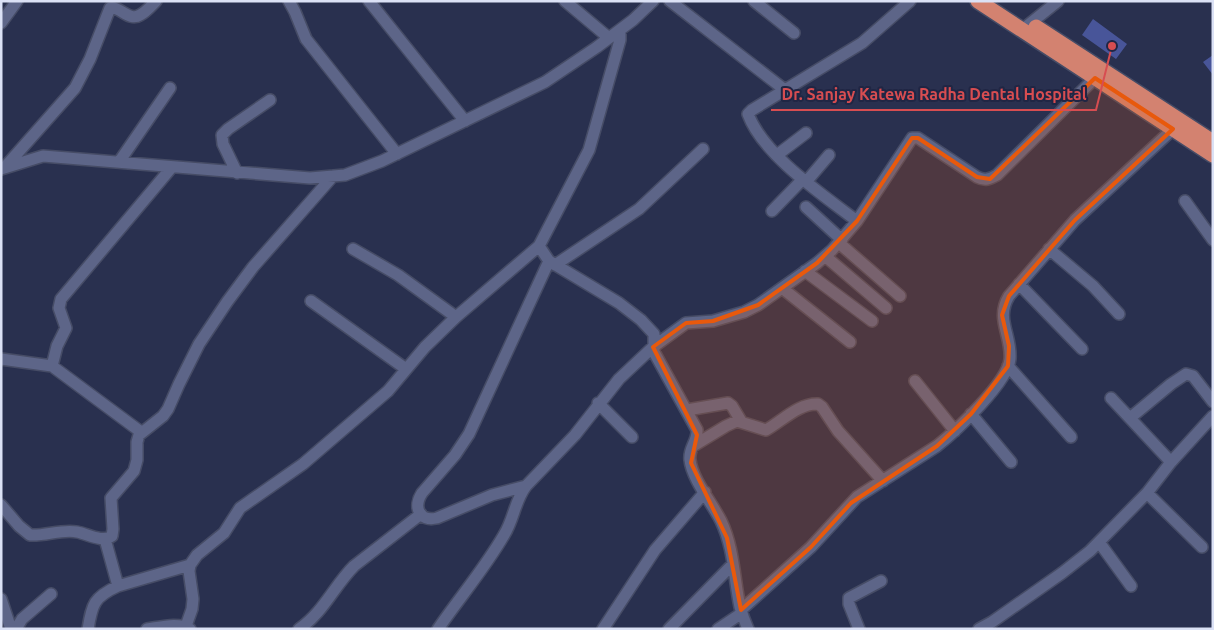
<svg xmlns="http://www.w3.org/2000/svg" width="1214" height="630" font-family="Ubuntu,sans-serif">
<rect width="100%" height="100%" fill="#29304f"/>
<path fill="#485599" d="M1093,19L1127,44L1116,59L1082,35Z
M1213,55V75L1203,62Z"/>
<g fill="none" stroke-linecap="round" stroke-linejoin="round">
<defs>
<path id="minor" d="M289,1L295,12L306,39L397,154
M369,1L465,121
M565,1L609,38
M670,1L785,90
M754,1L794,33
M1,23L17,1
M620,30V40L589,150L539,246L549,261L619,303L641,320L654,334V352L697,430C698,441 688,449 690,460C692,479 712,503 721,521C734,548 734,579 740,607C742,614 745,622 748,629
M1022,30L1058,1
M777,155L806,133
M119,162L170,88
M6,166L75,88L90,59L110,8C120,6 129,22 140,15C146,12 151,6 156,1
M1,169L43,156L310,178L345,175L382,161L545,82L597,47L633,20L653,1
M237,173L223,144L222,135L228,129L270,100
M806,182L829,155
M1185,201L1213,240
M806,207L842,240
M772,211L803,179
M857,221C823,195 763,155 748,114L752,110L862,43L910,1
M839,243L900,296
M353,249L398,275L456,317
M1049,249L1093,286L1119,314
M825,256L886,308
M555,265L639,209L703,149
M805,271L872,321
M1019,284L1082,349
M782,288L850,342
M311,301L406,369
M1,359L52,366L141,432
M52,366L57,346L66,328L59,308L61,299L172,167
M1008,366L1071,437
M915,381L955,431
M1111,398L1171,462
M598,403L632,437
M687,410L728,403L732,406L741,421
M971,414L1011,462
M1130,418L1171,384L1186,374L1193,376L1213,402
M693,446L726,426L737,421L766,430C782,421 799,403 818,404L822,407L838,431L883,481
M526,486L492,495L437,518C419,522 413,507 422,493L455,455L469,434L549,261
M1147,493L1202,547
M1,505L19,526L30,535C46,536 62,529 77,532C88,534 102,543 112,536L113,529L111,498L134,471L137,460V442L139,435L163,416L168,409L179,384L199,344L227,302L253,267L333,176
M105,539L118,586
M1099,542L1131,586
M1,599L11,629
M741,610L811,547L857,497L937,446C956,431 1008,382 1010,359C1012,335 995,319 1009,296L1075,220L1173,129
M186,626L192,609L193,599L189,571L190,565L197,555L224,533L240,508L303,464L388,391L425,347L456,317L539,246
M16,629L22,619L51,594
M88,629C92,604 94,597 118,586L190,565
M147,629C161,627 178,622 190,629
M299,629C323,613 334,586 354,566L421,514
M438,629C460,597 485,568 504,535C514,519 515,500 526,486L575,435L619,379L653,347L686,323L713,321L744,312L758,305L817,263L832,250L857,221L912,138H918L977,177C985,181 990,179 997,175L1095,78
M603,629L655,550L705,492
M669,629L733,564
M718,629L742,613
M859,629L849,604V598L881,581
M979,629L992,622L1062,573L1090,551L1147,493L1171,462L1213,416"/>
<path id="highway" d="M978,1L1213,155
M1036,27L1213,142"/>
</defs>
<use href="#minor" stroke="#464c66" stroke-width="14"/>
<use href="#highway" stroke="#464c66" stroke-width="18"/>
<use href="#minor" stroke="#5d6588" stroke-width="11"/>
<use href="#highway" stroke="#d38270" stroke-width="15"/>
</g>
<path fill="#e8590c" fill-opacity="0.2" stroke="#e8590c" stroke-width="4" stroke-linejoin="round" d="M1095,78L1173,129L1075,220L1009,296L1002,315L1009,346L1008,366L971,414L937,446L851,503L811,547L741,610L727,538L691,463L697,435L653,347L686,323L713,321L758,305L817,263L857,221L912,138H918L977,177L990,179Z"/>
<path fill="none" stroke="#d74d51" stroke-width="2" d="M1112 46L1096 110H771"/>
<circle fill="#d74d51" stroke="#202644" stroke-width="2" cx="1112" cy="46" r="5"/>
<g font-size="16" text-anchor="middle" font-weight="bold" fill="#d74d51" stroke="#202644" stroke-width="4" stroke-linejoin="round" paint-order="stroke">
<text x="934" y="100">Dr. Sanjay Katewa Radha Dental Hospital</text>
</g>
<rect width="1214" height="630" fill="none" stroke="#dbe1f5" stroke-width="5"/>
</svg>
